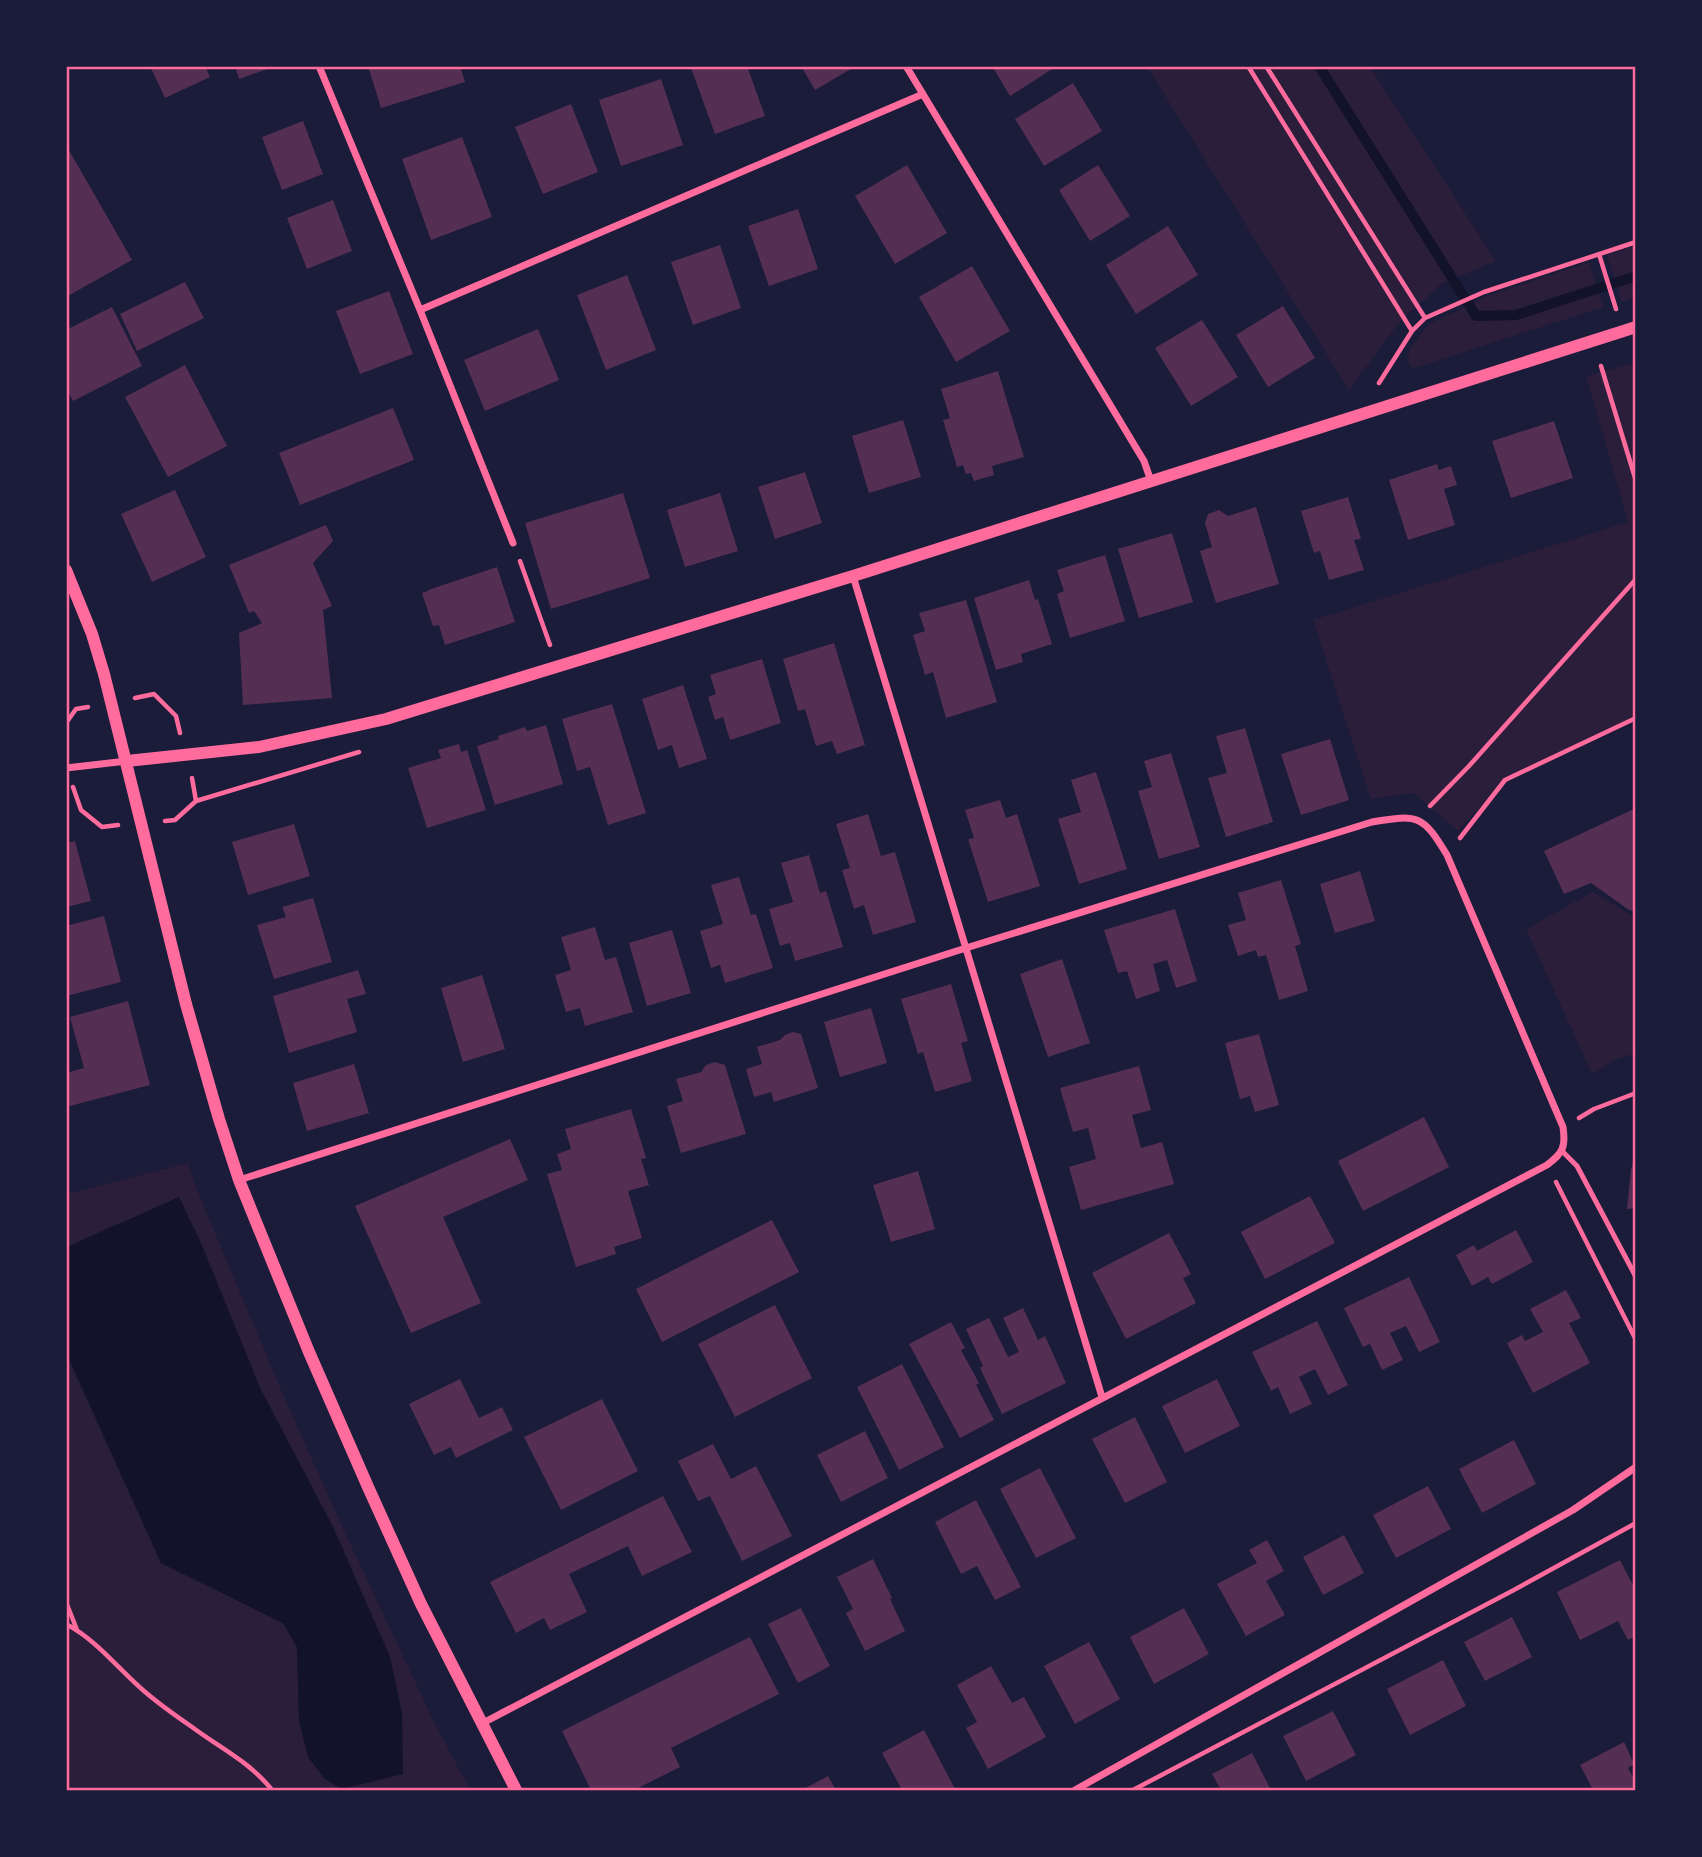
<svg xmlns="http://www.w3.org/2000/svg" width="1702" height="1857" font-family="'Open Sans',sans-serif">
<rect width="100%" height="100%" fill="#1b1b3a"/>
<path fill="#2a1e3b" d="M1147,67H1370L1496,261L1441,284L1398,324L1349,390Z
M1635,246V297L1622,302L1607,255Z
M1589,262L1603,307L1412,369L1408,360L1410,348L1429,324L1487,296Z
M1635,363V718L1505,780L1458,831L1414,793L1371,799L1313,620L1628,522L1586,376Z
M1593,892L1635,917L1636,1053L1615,1060L1592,1074L1526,929Z
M188,1163L197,1190L285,1399L342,1526L434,1722L470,1790H67L66,1354L161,1563L283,1623L297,1647L299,1720L308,1757L325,1779L342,1789L402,1714L390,1657L333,1527L261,1390L119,1223L67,1247V1194Z"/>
<path fill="#12122b" d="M179,1197L201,1243L261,1390L333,1527L390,1657L402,1714L403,1774L342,1789L325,1779L308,1757L299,1720L297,1647L283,1623L161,1563L67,1354V1247Z"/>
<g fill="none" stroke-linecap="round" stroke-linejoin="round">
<path stroke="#12122b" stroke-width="10" d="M1319,66L1476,316L1516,315L1636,276"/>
</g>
<path fill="#542f53" d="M150,66H205L210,77L165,98Z
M235,66H273V67L239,79Z
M368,66H460L465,82L381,108Z
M696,66H747L765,116L715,134L691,68Z
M801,66H856L815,90Z
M992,66H1057L1010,96Z
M661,79L683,145L621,166L599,100Z
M1073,83L1102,131L1044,166L1015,119Z
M571,104L598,172L543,194L515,127Z
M303,121L323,174L282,190L262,137Z
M462,137L492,217L431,240L402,159Z
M66,145L132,260L66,297Z
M907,165L947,233L895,264L855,196Z
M1098,165L1130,216L1090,241L1059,190Z
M333,200L352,251L307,269L287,218Z
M798,209L818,269L769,286L748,226Z
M1168,226L1198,275L1136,314L1106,265Z
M720,245L741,308L693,325L671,262Z
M972,266L1010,331L956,362L919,297Z
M627,275L656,350L606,370L577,295Z
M185,282L204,318L137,351L120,314Z
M389,291L413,354L360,374L336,311Z
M1283,306L1315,358L1268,387L1236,335Z
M112,307L142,366L73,401L66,388V330Z
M1202,320L1238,377L1191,406L1155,348Z
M538,329L559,380L485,411L464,360Z
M185,365L227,446L168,477L125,397Z
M998,371L1024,457L992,466L994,475L974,481L971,473L966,474L963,465L957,467L943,420L950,418L941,389Z
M393,408L414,460L300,505L279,453Z
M903,420L921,477L869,493L852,436Z
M1554,421L1573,478L1511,498L1492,441Z
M1437,464L1439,470L1451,466L1457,485L1444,489L1455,525L1408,540L1389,480Z
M805,472L822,523L775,539L758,487Z
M175,490L206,557L152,582L121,514Z
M623,493L650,578L551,609L525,523Z
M720,493L738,551L685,567L667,510Z
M1348,497L1361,539L1354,540L1364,570L1329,580L1320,551L1314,553L1301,511Z
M1256,507L1279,584L1216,603L1200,551L1212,547L1205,523L1208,514L1219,510L1228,516Z
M326,525L333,541L313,563L332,606L323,610L332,698L243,705L239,633L262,623L254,611L249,613L229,565Z
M1172,533L1193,602L1139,618L1118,549Z
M1105,555L1125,621L1070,638L1057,594L1064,591L1057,570Z
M497,567L515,622L445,645L439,625L433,626L422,593L428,591V590Z
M1029,580L1035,600L1038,599L1052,644L1021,654L1023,662L996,670L974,598Z
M966,600L997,702L946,718L933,672L925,675L913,635L925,631L919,613Z
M834,643L865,745L837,754L832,741L816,746L805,709L798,711L783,659Z
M762,659L781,723L730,740L723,717L715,720L708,697L716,694L710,675Z
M683,685L707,759L679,768L672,745L658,750L642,699Z
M612,704L646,813L608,825L590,767L577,771L562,719Z
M546,725L563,784L495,805L477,746L499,739L498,736L525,727L527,731Z
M1245,728L1273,822L1226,837L1208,778L1227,773L1216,736Z
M1330,739L1349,800L1301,815L1281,754Z
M459,744L461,752L467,750L486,810L427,828L408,768L441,758L438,750Z
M1171,753L1200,847L1159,859L1138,791L1152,787L1144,761Z
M1096,772L1127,869L1079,884L1058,819L1081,812L1071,780Z
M1000,800L1006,818L1017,814L1040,886L988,902L968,839L974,838L965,810Z
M1636,808V912L1629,910L1591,883L1564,894L1544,851Z
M868,814L881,856L895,852L916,922L873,935L864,905L854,909L842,870L850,868L836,824Z
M294,824L310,876L248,895L232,842Z
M75,841L91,901L66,907V843Z
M809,855L820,893L826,891L843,947L795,961L790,943L780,946L769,909L793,902L781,863Z
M1360,871L1375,921L1335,933L1320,884Z
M739,877L751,915L756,914L773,968L725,983L720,965L711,968L700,931L723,924L711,885Z
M1281,880L1301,944L1295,946L1308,991L1279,1000L1266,955L1258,957L1256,950L1238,956L1228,925L1246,920L1238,893Z
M313,898L332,962L274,979L257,925L286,917L282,907Z
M1175,909L1197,981L1176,988L1167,960L1153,964L1160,991L1136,999L1127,971L1118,973L1104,930Z
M104,916L121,982L66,996V926Z
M595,927L605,960L616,957L633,1012L585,1026L580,1008L566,1012L555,975L571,970L561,937Z
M672,930L691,993L647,1006L629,943Z
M1062,959L1090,1043L1048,1057L1020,974Z
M358,970L366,994L347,999L357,1032L289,1053L273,996Z
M482,975L505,1049L463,1062L441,988Z
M951,984L968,1041L961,1043L972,1081L935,1092L923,1052L918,1054L901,999Z
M128,1001L150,1085L66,1107V1073L84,1068L70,1017Z
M871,1008L887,1063L840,1077L824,1022Z
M793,1032L801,1034L818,1088L774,1102L771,1092L754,1097L746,1069L762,1064L757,1047L780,1040L785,1035Z
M1259,1034L1279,1105L1255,1112L1250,1096L1240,1099L1225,1043Z
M715,1062L725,1065L746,1134L681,1153L667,1106L683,1101L676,1079L701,1072L706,1065Z
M354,1064L369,1113L307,1131L293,1083Z
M1139,1066L1151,1110L1132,1115L1141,1148L1162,1142L1174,1184L1081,1210L1069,1167L1096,1159L1088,1128L1073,1132L1060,1088Z
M631,1109L646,1158L641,1159L649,1185L628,1191L642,1238L614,1247L616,1254L576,1267L547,1174L562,1170L557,1154L571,1149L565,1129Z
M1424,1117L1449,1167L1363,1211L1338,1161Z
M510,1139L528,1180L443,1217L481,1303L411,1333L355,1206Z
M1635,1156L1636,1208L1627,1209L1631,1169Z
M918,1171L935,1229L891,1242L873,1185Z
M1310,1196L1335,1243L1265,1279L1241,1232Z
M772,1220L799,1272L662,1342L636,1289Z
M1516,1230L1533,1262L1492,1284L1488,1277L1472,1286L1456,1255L1474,1245L1477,1251Z
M1169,1233L1191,1274L1183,1278L1196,1303L1126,1339L1092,1273Z
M1409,1277L1440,1342L1419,1352L1406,1326L1390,1333L1403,1360L1382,1370L1370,1344L1363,1347L1344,1308Z
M1566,1290L1581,1318L1569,1323L1590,1363L1533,1393L1507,1343L1522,1335L1525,1341L1543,1332L1530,1309Z
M775,1305L812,1378L735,1417L698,1344Z
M1023,1308L1038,1340L1045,1336L1066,1383L1002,1414L980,1368L983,1366L966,1329L989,1318L1008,1357L1019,1352L1003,1318Z
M1317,1321L1348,1385L1328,1395L1315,1369L1299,1377L1312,1404L1290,1414L1278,1387L1271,1391L1252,1352Z
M951,1322L965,1348L961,1350L979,1383L976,1385L994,1420L960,1438L909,1344Z
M902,1364L944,1447L899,1470L857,1387Z
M460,1379L479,1418L502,1407L513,1430L456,1458L451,1447L434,1455L409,1404Z
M1217,1379L1240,1426L1185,1453L1162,1406Z
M602,1399L638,1471L561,1510L524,1437Z
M1135,1417L1167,1482L1125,1503L1092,1439Z
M865,1431L888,1478L841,1502L817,1455Z
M1514,1440L1536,1484L1482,1513L1459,1469Z
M713,1444L731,1479L756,1466L792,1536L742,1561L710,1496L698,1501L678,1461Z
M1040,1468L1076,1538L1036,1558L1000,1489Z
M1428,1486L1451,1529L1396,1558L1373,1515Z
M663,1496L692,1552L642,1576L628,1546L569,1574L587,1612L550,1630L544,1618L516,1633L490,1582Z
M976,1500L1021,1587L995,1600L977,1566L961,1574L935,1522Z
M1344,1535L1364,1573L1323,1595L1303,1557Z
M1267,1540L1284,1571L1266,1581L1285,1615L1246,1636L1217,1584L1257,1563L1249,1550Z
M873,1559L892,1598L890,1599L905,1631L865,1651L846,1613L853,1609L837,1577Z
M1620,1560L1636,1591L1633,1594L1636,1599V1636L1628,1640L1618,1621L1580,1640L1557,1592Z
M801,1608L830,1666L798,1683L768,1624Z
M1184,1608L1209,1654L1154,1684L1130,1637Z
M1512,1617L1532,1657L1485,1681L1464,1642Z
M750,1637L779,1694L671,1748L680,1767L634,1790H591L562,1731Z
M1089,1642L1120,1699L1075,1724L1044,1666Z
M1443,1660L1466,1706L1410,1735L1387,1689Z
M991,1666L1012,1703L1024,1697L1046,1737L988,1769L966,1728L977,1722L957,1685Z
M1333,1711L1356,1755L1306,1781L1283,1736Z
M924,1730L955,1789L952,1790H902L882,1753Z
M1624,1742L1634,1764L1628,1768L1636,1783V1790H1593L1580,1765Z
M1252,1753L1271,1790H1221L1212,1774Z
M828,1776L836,1790H802Z"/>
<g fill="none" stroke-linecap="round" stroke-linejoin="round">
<path stroke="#ff6b9d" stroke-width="4.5" d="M1248,66L1412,331
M1266,66L1425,318
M1599,254L1616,309
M1601,366L1636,481
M1379,383L1412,331L1425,318L1484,292L1636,242
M520,561L550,645
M135,698L154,694L176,716L180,733
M66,723L76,709L88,707
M192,778L196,801
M73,787L81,810L102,827L118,825
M1430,806L1469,766L1636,579
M165,821L175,820L196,801L359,752
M1460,838L1505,780L1636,718
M1579,1118L1594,1109L1636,1093
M1556,1182L1636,1340
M66,1602L77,1630
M66,1624C98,1641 118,1669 144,1691C159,1704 176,1716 192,1727C220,1748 250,1762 272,1790
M1133,1790L1512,1591L1636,1523"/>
<path stroke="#ff6b9d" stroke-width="5" d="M1562,1151L1577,1166L1636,1277"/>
<path stroke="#ff6b9d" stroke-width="7" d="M319,66L420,310L513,543
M906,66L1144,461L1151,481
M420,310L923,94
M853,576L1102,1397
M66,768L127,761
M239,1180L966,948L1372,822C1418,814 1423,815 1447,855L1563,1127C1566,1147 1563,1153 1547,1165L481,1724
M1075,1790L1573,1510L1636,1467"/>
<path stroke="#ff6b9d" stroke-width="12" d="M66,570L92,634L104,674L186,1004L219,1119L239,1180L309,1352L368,1487L421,1604L516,1790
M127,761L259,747L386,719L853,576L1636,327"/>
</g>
<rect width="1702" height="1857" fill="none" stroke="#1b1b3a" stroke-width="136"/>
<rect x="68" y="68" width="1566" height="1721" fill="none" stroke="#ff6b9d" stroke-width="2.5"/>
</svg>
